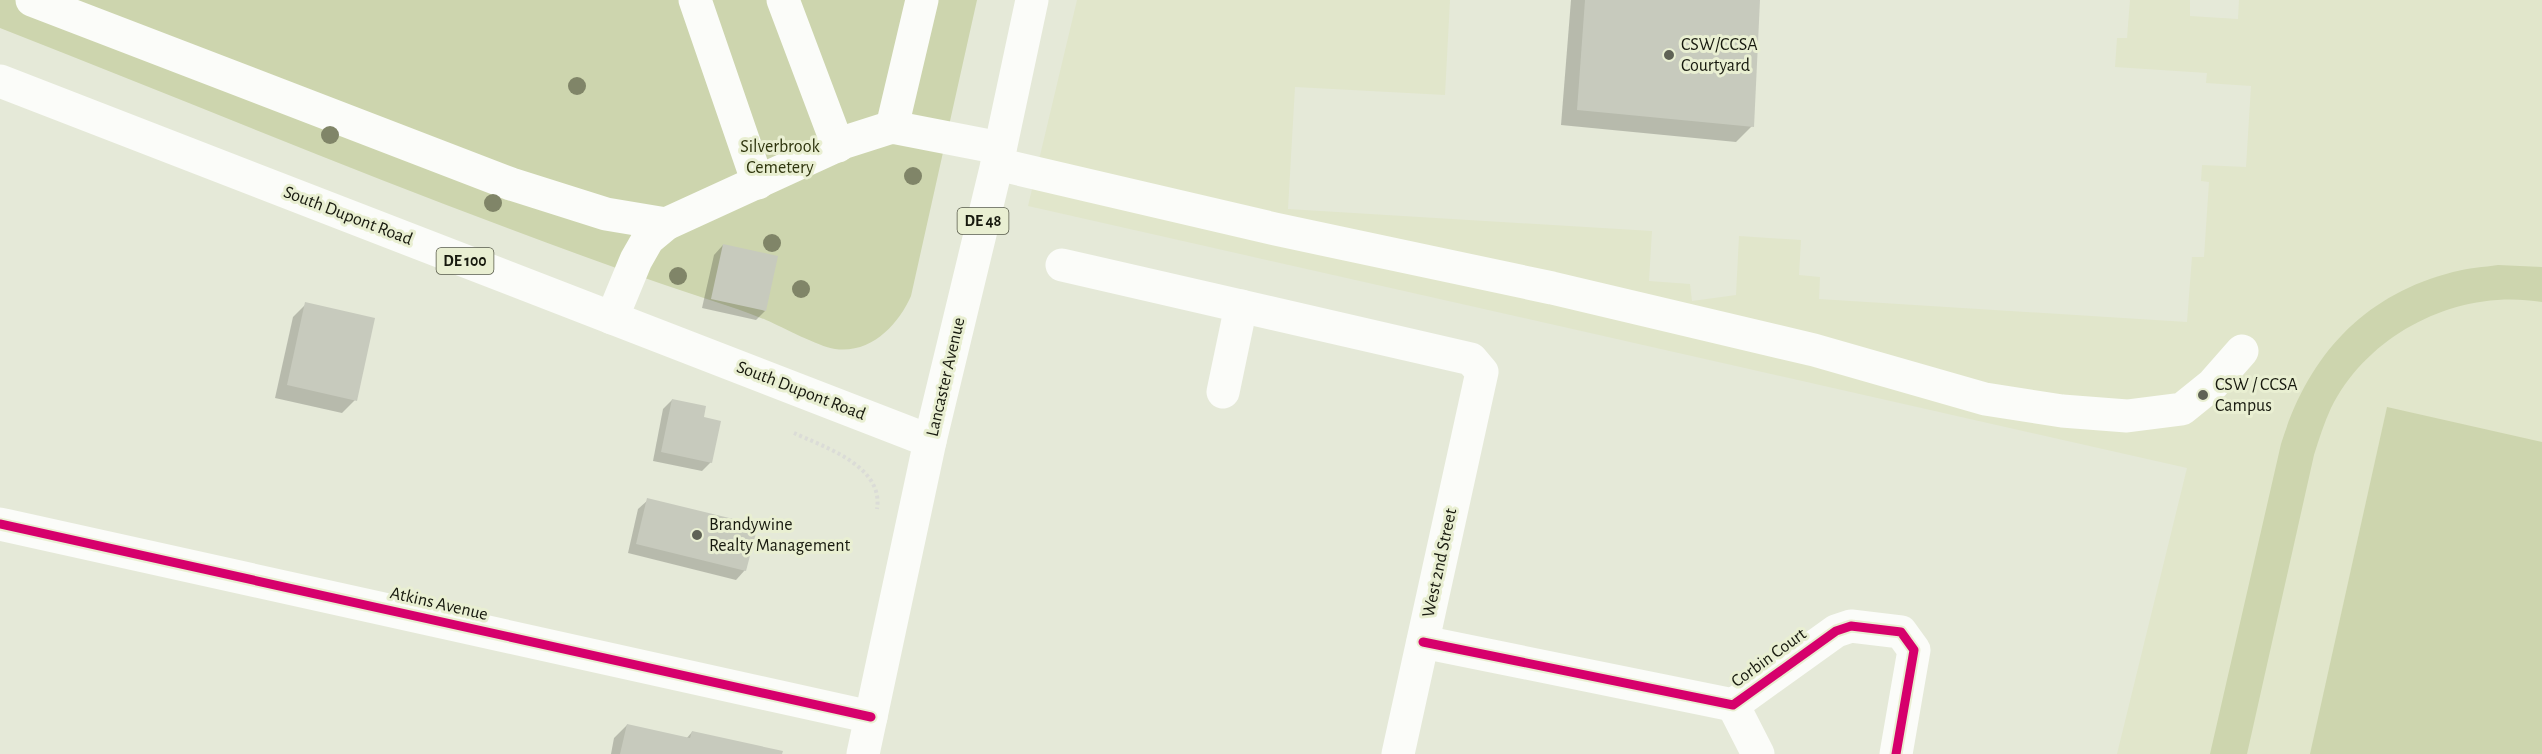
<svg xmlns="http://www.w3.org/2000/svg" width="2542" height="754" font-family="'Alegreya Sans',sans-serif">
<rect width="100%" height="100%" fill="#e5e9d8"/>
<polygon fill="#e1e6cb" points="1077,0 1450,0 1445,95 1295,87 1288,209 1652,231 1649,281 1690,284 1692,301 1736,295 1739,236 1801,240 1799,275 1820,277 1819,299 2187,322 2192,257 2204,257 2209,182 2201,181 2202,165 2246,167 2251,86 2206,83 2207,73 2115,67 2117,38 2127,38 2130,0 2190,0 2190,16 2238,19 2239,0 2542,0 2542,754 2117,754 2187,468 1028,206"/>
<g fill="#cdd5ae">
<path d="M0,0H977L911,296C898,325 871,354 835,349C817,346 785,328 766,320C732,306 696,296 662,284C439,207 220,114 0,28Z"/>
<path d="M2498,265L2542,267V302C2459,288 2369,332 2331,408C2324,423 2319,439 2314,455L2247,754H2210L2281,444C2308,356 2363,295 2453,272C2468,268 2484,267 2498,265Z"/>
<polygon points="2387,407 2542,442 2542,754 2310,754"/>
</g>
<g fill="#0003">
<polygon points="1571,0 1758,0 1752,126 1736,142 1561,125"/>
<polygon points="723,245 765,311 756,320 702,308 714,255"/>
<polygon points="306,304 355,400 342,413 275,398 293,317"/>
<polygon points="672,400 702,419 711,462 702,471 653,461 663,409"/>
<polygon points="648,500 745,570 736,580 628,553 638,509"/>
<polygon points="627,725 686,739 692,732 781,754 611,754 614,738"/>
</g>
<g fill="#c7cabd">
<polygon points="1585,0 1760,0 1754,127 1577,110"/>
<polygon points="723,244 778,256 766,311 711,299"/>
<polygon points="305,302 375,318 357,401 287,385"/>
<polygon points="672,399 706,406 704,417 721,421 712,463 661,452"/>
<polygon points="647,498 758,525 746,571 636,544"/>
<polygon points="627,724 690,738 692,731 783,751 782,754 620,754"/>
</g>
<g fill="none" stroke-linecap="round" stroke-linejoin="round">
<path stroke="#dbdcd7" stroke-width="4" stroke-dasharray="3 3" stroke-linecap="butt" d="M794,433C824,447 884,466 877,509"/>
<g stroke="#fbfcf9" stroke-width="33">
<polyline points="32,0 511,184 606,214 666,224"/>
<polyline points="695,0 758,183"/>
<polyline points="783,0 838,146"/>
<polyline points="892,127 922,0"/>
<polyline points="997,164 1275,229 1552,288 1814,350 1985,399 2062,411 2127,416 2182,409 2213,384 2242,351"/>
<polyline points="1062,265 1471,359 1482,372 1398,754"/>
<polyline points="612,318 636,260 648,239 666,224 845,142 892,127 1000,148"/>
<polyline points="1223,392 1241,306"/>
<polyline points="0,524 871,717"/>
<polyline points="1423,642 1733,705 1836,631 1851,626 1901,632 1914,650 1896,754"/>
<polyline points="1733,705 1758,754"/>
</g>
<g stroke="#fbfcf9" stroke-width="33">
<polyline points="0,81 930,441"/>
<polyline points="863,754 930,441 997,164 1032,0"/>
</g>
<g stroke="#e9efd2" stroke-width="13">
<g id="cycleway">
<polyline points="0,524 871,717"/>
<polyline points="1423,642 1733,705 1836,631 1851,626 1901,632 1914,650 1896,754"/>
</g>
</g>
<use href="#cycleway" stroke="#d6006c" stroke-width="9"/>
</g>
<g fill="#808568">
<circle cx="577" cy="86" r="9"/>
<circle cx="330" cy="135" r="9"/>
<circle cx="913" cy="176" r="9"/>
<circle cx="493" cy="203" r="9"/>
<circle cx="772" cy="243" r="9"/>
<circle cx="678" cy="276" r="9"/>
<circle cx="801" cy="289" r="9"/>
</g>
<g fill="#5f6255" stroke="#e9efd2" stroke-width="2">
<circle cx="1669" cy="55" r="6"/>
<circle cx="2203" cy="395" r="6"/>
<circle cx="697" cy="535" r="6"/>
</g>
<g text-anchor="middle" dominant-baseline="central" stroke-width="6" stroke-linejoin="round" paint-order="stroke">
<g fill="#e9efd2" stroke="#565949" stroke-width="1.5">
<rect x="957.5" y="208" width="51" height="26" rx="4.5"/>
<rect x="436.5" y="248" width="57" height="26" rx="4.5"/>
</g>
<g font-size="16" font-weight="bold" fill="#17190e">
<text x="983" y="221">DE 48</text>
<text x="465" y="261">DE 100</text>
</g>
<g font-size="18" fill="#17190e" stroke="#e9efd2" text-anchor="start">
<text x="1681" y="45">CSW/CCSA<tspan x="1681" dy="21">Courtyard</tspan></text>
<text x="2215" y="385">CSW / CCSA<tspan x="2215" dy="21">Campus</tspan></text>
<text x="709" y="525">Brandywine<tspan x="709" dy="21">Realty Management</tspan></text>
</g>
<g font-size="18" fill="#2e340d" stroke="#e9efd2">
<text x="780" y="147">Silverbrook<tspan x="780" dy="21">Cemetery</tspan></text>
</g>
<g font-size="18" fill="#17190e" stroke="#e9efd2">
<text transform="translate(348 216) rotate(21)">South Dupont Road</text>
<text transform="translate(946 377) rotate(-77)">Lancaster Avenue</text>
<text transform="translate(801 391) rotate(21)">South Dupont Road</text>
<text transform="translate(1440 563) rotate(-78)">West 2nd Street</text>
<text transform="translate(439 604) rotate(13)">Atkins Avenue</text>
<text transform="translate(1769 658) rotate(-36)">Corbin Court</text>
</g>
</g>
</svg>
